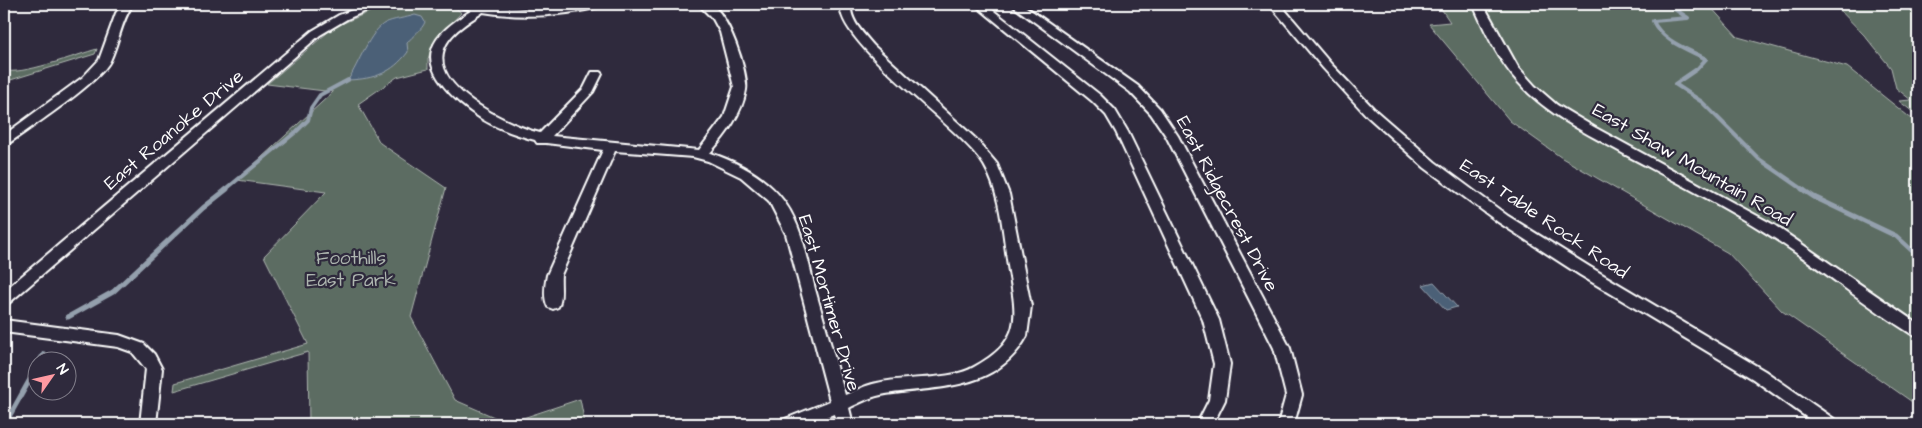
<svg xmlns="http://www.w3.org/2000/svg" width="1922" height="428" font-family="'Architects Daughter',sans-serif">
<rect width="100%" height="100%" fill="#2f2a3d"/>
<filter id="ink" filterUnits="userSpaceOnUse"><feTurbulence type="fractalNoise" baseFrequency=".02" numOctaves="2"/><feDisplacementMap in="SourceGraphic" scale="10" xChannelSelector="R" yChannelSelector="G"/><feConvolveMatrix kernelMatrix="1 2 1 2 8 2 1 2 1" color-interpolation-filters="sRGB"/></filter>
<g filter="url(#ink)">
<g fill="#5c6c62" stroke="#aeb6b0">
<path d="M388,4C403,4 454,0 461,13L433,43L428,59V69L397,77L358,104L380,143L446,188L411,317L455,400L508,423L580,399L585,424H309L308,352L174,391L175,383L308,344L264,256L326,192L237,180L333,92L267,84L334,27Z"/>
<polygon points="1438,4 1708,4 1738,37 1847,67 1918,124 1918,406 1782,311 1728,253 1562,158 1510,121 1429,24 1450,22"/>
<polygon points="1834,4 1918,4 1918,116 1899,101 1911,100 1896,88 1891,68 1864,35"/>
<path d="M97,49L95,54L4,82V70C18,77 79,54 97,49Z"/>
</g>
<g fill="#4c6177" stroke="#94a0ad">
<path d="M415,15L422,17L425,22C422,30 413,35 407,43L408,52C392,73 375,79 348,80C358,65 370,31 385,23C393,19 406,18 415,15Z"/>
<polygon points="1434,282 1457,307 1446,310 1423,285"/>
</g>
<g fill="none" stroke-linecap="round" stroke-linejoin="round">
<g stroke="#94a0ad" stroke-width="4">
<path d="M1667,4L1688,18L1653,21C1662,41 1687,49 1706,59L1697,69L1675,84L1702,102L1759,159L1804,190"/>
<polyline points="225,190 297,131 308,120 311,108 320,95 348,80"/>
</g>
<g stroke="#94a0ad" stroke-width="5">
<polyline points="1802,189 1814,197 1896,236 1918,256"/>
<polyline points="68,317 113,292 203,208 227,189"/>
<polyline points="40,360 44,354"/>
<polyline points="5,424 38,365"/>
</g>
<g stroke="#fff" stroke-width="4">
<g id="minor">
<path d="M123,4H133C121,21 119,42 110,61C99,83 31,127 8,144L4,145V135L83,77L99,60L116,13Z"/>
<polygon points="368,4 382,4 347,19 320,35 9,303 4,304 4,291 312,31 339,15"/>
<path d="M456,4L530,9L584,4H604L603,6C564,16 523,19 483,12C469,22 450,32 444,49C430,89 511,126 540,133L584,88L592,72H600L602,74L593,92L552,136L699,150L724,117L734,87L720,32L713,19L698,4C701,4 706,3 709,4C727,9 749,73 746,90C742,114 726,135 710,153C735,161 761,175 778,194C801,219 807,257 815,289C825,324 835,360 845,395C855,391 866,385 877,383C905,376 950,381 974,367C1021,341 1018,319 1009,272C1003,238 1002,196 984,165C963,128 833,41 841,4H851C849,20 864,34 874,46L976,139L997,164L1009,194L1031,306L1027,336C995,394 935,385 881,395C870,397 859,403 849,408L853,424H837L834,414L808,424H783L785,419L830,401L786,234L769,201L741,177L708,161L693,157L615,151L561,275C560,285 563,299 558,307L553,309L548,307C543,298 545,285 547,275L603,150L546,143H537L535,140C520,136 505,131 491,124C470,113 424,79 432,50C437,32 457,20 472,10L457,6Z"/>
<polygon points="974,4 985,4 1100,95 1115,110 1128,132 1219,320 1230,364 1225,400 1213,424 1197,424 1209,400 1214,364 1203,320 1116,132 1106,115 1092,101"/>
<polygon points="1010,4 1022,4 1138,86 1160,109 1178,136 1290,348 1302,395 1294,424 1278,424 1286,395 1274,348 1166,136 1151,114 1130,92"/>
<polygon points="1269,4 1280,4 1331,64 1375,110 1435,162 1508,216 1590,267 1765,371 1834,419 1836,424 1816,424 1753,379 1580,275 1498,222 1425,168 1367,116 1323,68"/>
<path d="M1473,4H1483L1518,67L1535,86L1557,105L1594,127L1774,225L1918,324V337L1913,335C1861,303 1815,263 1763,231C1718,203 1671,179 1624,154C1587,133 1547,115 1518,82C1498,60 1484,30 1473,4Z"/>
<polygon points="4,320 119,335 144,344 154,354 162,369 156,424 140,424 146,369 132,352 118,347 4,332"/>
</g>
</g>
<use href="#minor" fill="#2f2a3d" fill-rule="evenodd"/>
</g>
</g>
<g text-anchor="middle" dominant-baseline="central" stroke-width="4.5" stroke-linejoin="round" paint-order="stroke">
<g font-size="19" fill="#fff" stroke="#2f2a3d">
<text transform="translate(174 130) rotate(-40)">East Roanoke Drive</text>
<text transform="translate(1692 165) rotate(30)">East Shaw Mountain Road</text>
<text transform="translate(1227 204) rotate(62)">East Ridgecrest Drive</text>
<text transform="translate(1544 219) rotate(34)">East Table Rock Road</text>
<text transform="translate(829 303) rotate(74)">East Mortimer Drive</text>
</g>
<g font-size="19" fill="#aeb6b0" stroke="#2f2a3d">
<text x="351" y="258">Foothills<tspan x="351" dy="22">East Park</tspan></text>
</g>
</g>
<rect width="1922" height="428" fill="none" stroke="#2f2a3d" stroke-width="20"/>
<rect x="10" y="10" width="1902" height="408" fill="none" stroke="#fff" stroke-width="2" filter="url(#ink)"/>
<g transform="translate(52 376) rotate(56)"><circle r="24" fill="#2f2a3d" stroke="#827f8b"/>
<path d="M0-4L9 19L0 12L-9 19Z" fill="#ff9aa2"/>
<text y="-8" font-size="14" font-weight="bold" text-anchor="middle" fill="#ffffff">N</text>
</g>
</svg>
